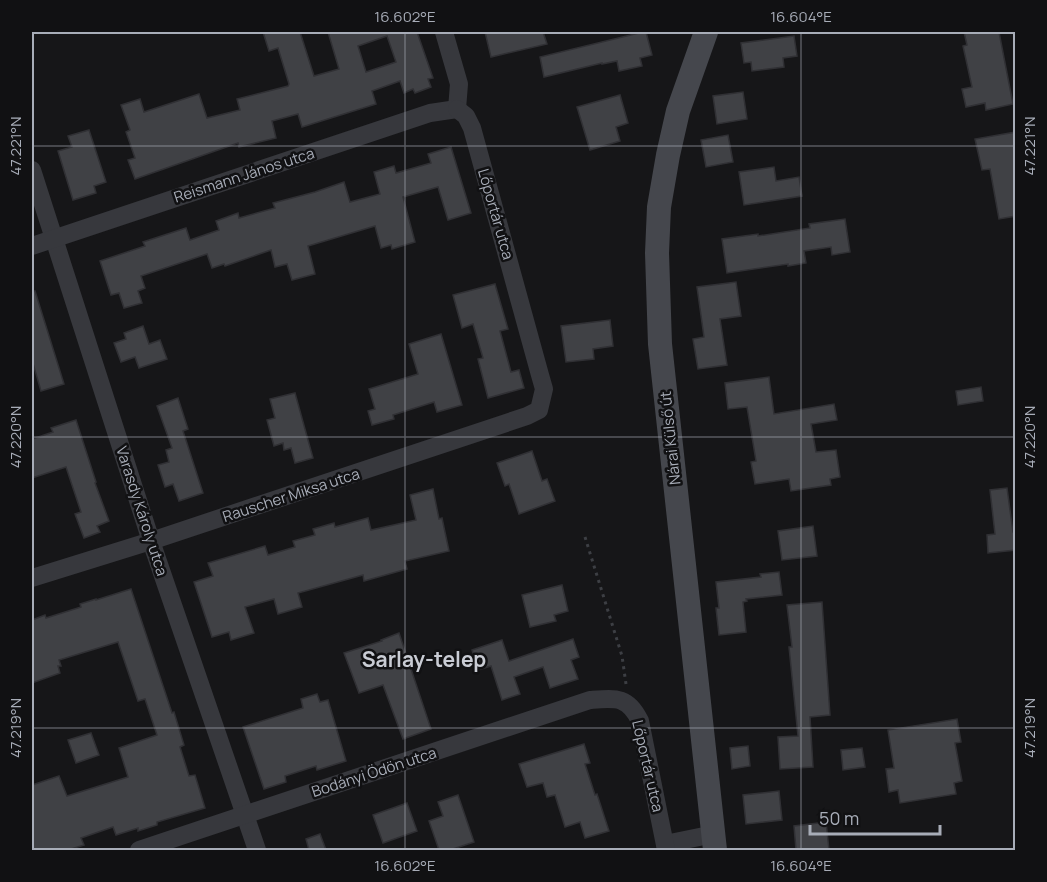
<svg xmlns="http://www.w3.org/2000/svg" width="1047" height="882" font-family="Manrope,sans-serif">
<rect width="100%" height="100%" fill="#161618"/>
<g fill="#404145" stroke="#303034" stroke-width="1.5" fill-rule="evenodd">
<path d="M263,32H300L314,76L339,69L328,32H417L433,78L428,79L431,87L415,93L413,89L404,93L400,81L372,91L376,104L302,127L298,114L272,121L276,138L239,147L238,143L135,179L128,160L135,158L126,132L130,130L121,105L140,99L144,112L199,94L207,118L240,110L237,99L288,86L289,84L278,48L269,51ZM387,36L396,62L366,72L358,46Z"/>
<polygon points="485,32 543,32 547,44 491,57"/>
<polygon points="643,32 646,32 652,55 640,58 642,66 619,71 617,61 602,64 602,63 544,77 540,57"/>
<polygon points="964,32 999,32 1013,104 986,110 985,103 966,107 962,89 972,87 963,46 967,45"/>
<polygon points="794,36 797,56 783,58 784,67 752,71 751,62 744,63 741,43"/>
<polygon points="743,92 747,119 717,124 713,96"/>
<polygon points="620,95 628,123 616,127 620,141 590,150 577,107"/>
<polygon points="89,130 106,182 94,186 96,193 73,200 58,151 72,147 68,136"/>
<polygon points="1016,132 1016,216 999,219 990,169 982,170 975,139"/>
<polygon points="728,135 733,162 706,167 701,140"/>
<polygon points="451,147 471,213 448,220 438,187 403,197 415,242 392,249 391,245 381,248 375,226 308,246 315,274 292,280 287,264 275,267 271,250 225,266 224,264 212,268 207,254 141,276 145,288 138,291 142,303 124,308 119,293 111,295 100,261 145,246 143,242 186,228 190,240 219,230 216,221 238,213 239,218 275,208 273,203 315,192 344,182 350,202 380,194 374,172 394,166 396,173 431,163 428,154"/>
<polygon points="774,167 776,181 799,177 802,196 744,205 739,172"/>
<polygon points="845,219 850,252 832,255 831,247 804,251 806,263 788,266 788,264 727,273 722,239 758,234 758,236 810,228 809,224"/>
<polygon points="736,282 741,316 720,319 727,365 698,369 693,339 704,337 697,287"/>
<polygon points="495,284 508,329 500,331 511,372 519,370 524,388 488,398 478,359 483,358 473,324 462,328 453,295"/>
<polygon points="32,291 35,291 64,384 41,391 32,360"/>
<polygon points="610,320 613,346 593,349 594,359 566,362 561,326"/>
<polygon points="143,326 149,344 160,340 167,359 139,368 135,357 121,362 114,343 126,339 124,333"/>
<polygon points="441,334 462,405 437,412 434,402 393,415 394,419 372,425 368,411 375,409 369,389 418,374 409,344"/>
<polygon points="769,377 774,414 834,404 837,420 811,424 816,452 836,450 840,477 830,479 831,485 791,491 789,479 755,484 751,462 756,461 747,407 728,409 725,383"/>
<polygon points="981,387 983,401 958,405 956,391"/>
<polygon points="295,393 313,458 295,463 291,448 284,450 283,443 274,446 267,420 275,418 270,399"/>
<polygon points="178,398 188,429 183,431 203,493 179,501 173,484 165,487 158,465 169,462 166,450 172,448 157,406"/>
<polygon points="76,420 96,482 95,483 109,521 97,526 100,532 84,538 75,514 81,512 66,467 32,478 32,439 53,432 51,428"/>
<polygon points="532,451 542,481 547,479 555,501 519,514 509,484 505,486 497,463"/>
<polygon points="1007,488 1013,532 1016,532 1016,550 988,553 987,535 995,534 990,490"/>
<polygon points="433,489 439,519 442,518 449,551 405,561 407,569 364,581 363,575 298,593 302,607 278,614 274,599 245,607 254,633 231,640 229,632 212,637 194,582 213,576 208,563 265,546 268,555 295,547 293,541 315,535 313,529 334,523 335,527 368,518 371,530 416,520 410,495"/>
<polygon points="813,526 817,556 782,560 778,531"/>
<polygon points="779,572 782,595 746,599 747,601 743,602 746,632 719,635 716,608 719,608 716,582 761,577 760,574"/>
<polygon points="562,585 568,611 554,615 556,621 530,627 522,595"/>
<polygon points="131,589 172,713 174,712 184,745 180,747 189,776 195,775 205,808 157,822 157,825 138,831 138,828 116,835 113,827 81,838 84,845 68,850 32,850 32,785 59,776 67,796 128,777 119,748 157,735 145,699 138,701 118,642 59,660 61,666 58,666 60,673 32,683 32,620 45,615 46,618 81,607 80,604 96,599 96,600"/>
<polygon points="822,602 830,715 810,717 813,767 780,769 778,737 798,736 789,647 792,647 787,605"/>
<polygon points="399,633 431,729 403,739 383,685 359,693 344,653 382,641 381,640"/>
<polygon points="573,639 579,657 571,660 578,679 550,688 543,667 514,677 520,694 502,700 491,666 478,670 472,650 502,640 509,661"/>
<polygon points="317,694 320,702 328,700 346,761 317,770 316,766 285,776 286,782 264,789 243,727 303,708 301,699"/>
<polygon points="957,719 961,742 955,743 962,781 954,783 956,794 900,803 898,790 889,792 886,769 894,768 888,730"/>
<polygon points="91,733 99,755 76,763 68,740"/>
<polygon points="584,744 590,763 585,764 595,795 597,794 609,831 585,838 580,822 565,827 555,795 547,797 543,783 527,787 519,764"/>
<polygon points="748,746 750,766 732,769 730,748"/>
<polygon points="862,748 865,767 843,770 841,750"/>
<polygon points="779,791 782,820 746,824 743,795"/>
<polygon points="458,795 474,842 450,850 439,850 429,821 443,816 438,802"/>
<polygon points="407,803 417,831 383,843 373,815"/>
<polygon points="826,822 829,850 796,850 794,826"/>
<polygon points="320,834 326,850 309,850 306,839"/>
</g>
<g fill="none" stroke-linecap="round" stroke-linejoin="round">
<polyline stroke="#3d3f44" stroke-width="3" stroke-dasharray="3 4.5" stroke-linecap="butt" points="585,537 622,656 626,684"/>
<g stroke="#37383d" stroke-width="18">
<polyline points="444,32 459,84 457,109"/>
<polyline points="32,170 151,541 257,850"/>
<polyline points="32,246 430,113 457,109"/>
<polyline points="32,578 151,541 527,416 539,410 544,389 540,375 472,128 466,116 457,109"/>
<polyline points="665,844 714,834"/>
<path d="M139,850L590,700C616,698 628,696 640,721L666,850"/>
</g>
<polyline stroke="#45474d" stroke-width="24" points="706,32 678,111 668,155 659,207 657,253 660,344 715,850"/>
</g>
<path fill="none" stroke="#a8adb8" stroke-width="1.5" stroke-opacity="0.45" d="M405,32V850M801,32V850M32,146H1016M32,437H1016M32,728H1016"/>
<g text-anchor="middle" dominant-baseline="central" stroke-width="5" stroke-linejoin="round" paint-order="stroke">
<g font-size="15" fill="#a8adb8" stroke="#111113">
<text transform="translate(244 175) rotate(-18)">Reismann János utca</text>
<text transform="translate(496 214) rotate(74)">Lőportár utca</text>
<text transform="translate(670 438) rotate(-96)">Nárai Külső út</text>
<text transform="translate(291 495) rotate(-18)">Rauscher Miksa utca</text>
<text transform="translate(142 511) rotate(72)">Varasdy Károly utca</text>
<text transform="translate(648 766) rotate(77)">Lőportár utca</text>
<text transform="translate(374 772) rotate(-18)">Bodányi Ödön utca</text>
</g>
<g font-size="21" font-weight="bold" fill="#c9ccd4" stroke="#111113">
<text x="424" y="659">Sarlay-telep</text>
</g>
</g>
<rect width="1047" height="882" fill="none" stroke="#111113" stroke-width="66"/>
<path d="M810 825v9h130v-9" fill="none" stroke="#a8adb8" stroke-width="3"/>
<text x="819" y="825" font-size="18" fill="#a8adb8" stroke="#111113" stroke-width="4.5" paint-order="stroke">50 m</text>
<rect x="33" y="33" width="981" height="816" fill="none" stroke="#a8adb8" stroke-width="2"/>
<g font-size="15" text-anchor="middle" fill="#a8adb8">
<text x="405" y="22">16.602°E</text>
<text x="801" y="22">16.604°E</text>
<text transform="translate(16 146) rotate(-90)" y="5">47.221°N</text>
<text transform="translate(1030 146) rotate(-90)" y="5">47.221°N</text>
<text transform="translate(16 437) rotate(-90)" y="5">47.220°N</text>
<text transform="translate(1030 437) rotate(-90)" y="5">47.220°N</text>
<text transform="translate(16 728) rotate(-90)" y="5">47.219°N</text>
<text transform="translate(1030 728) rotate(-90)" y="5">47.219°N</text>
<text x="405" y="871">16.602°E</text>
<text x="801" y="871">16.604°E</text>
</g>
</svg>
